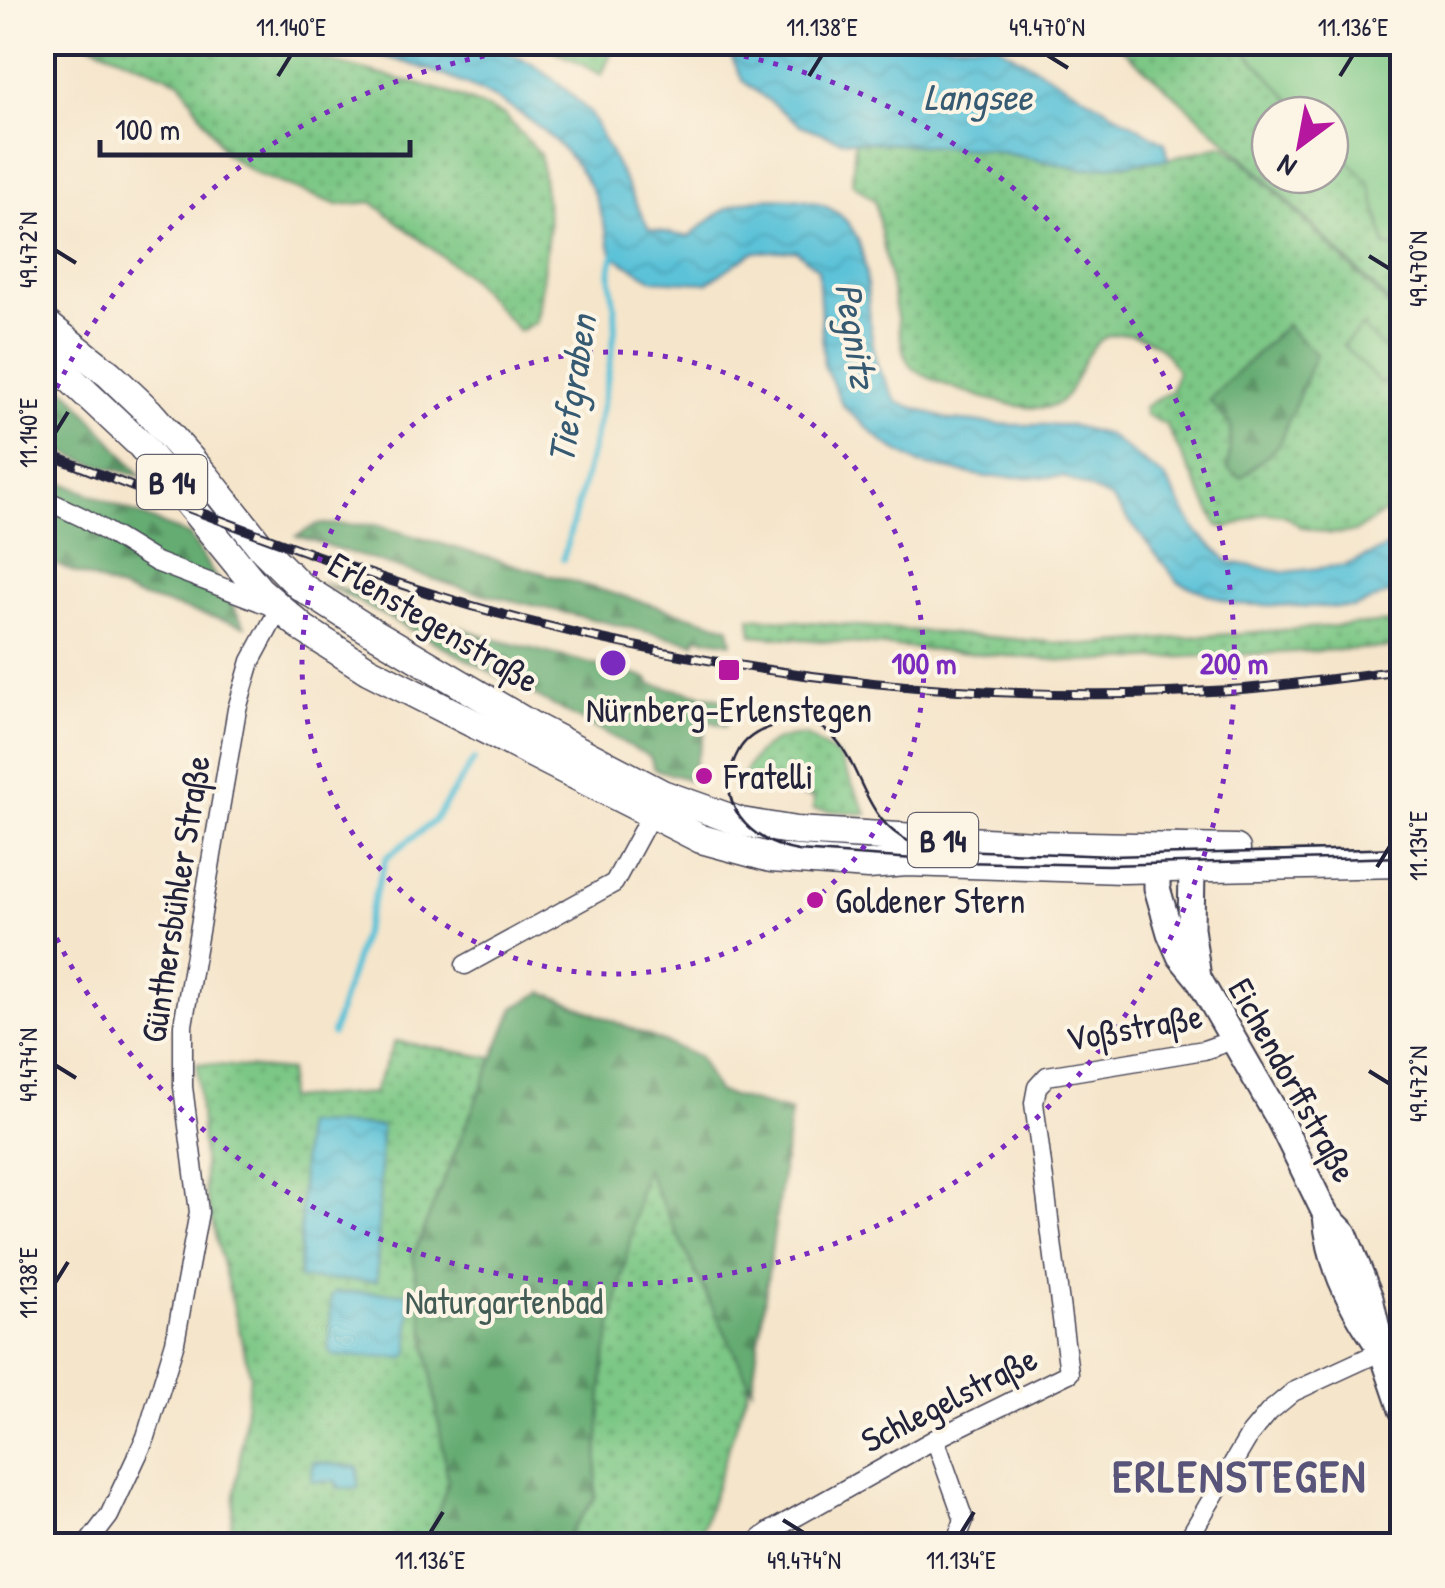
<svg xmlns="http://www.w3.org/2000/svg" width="1445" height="1588" font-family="'Patrick Hand',sans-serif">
<defs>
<pattern id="grass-dots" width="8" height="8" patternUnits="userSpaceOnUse" patternTransform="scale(2.5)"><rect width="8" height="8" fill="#7cc785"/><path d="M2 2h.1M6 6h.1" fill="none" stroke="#65a16e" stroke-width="1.8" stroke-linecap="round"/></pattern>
<pattern id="forest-firs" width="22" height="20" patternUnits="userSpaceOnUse" patternTransform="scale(2.5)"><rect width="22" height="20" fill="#65ac72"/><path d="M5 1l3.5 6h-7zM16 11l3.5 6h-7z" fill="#538c5f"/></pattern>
<pattern id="water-waves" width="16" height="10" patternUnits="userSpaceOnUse" patternTransform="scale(2.5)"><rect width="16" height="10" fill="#5bc2d8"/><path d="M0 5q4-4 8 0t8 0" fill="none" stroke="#4fa6ba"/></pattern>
</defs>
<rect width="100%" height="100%" fill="#fcf5e5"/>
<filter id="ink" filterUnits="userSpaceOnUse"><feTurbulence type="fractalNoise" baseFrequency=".01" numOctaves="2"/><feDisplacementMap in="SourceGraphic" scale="20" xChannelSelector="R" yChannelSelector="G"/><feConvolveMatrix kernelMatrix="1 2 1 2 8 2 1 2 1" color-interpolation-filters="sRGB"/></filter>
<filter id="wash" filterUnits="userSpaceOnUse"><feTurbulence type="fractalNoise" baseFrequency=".0048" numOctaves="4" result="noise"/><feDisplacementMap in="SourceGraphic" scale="40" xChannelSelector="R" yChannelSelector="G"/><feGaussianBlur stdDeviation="2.25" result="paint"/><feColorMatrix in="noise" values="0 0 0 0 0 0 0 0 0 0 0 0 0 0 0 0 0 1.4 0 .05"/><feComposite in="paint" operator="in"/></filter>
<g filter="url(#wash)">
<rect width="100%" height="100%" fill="#f5e5cb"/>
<g fill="url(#grass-dots)" stroke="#4f7460" stroke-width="2.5" fill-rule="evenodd">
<polygon points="88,43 259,43 444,91 504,115 540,154 549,224 537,322 519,331 467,276 372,202 338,205 256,174 225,153 180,81"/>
<polygon points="540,43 615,43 602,75"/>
<path d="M1116,43H1402V315L1247,160ZM1270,115H1330V175H1270Z"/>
<path d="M855,140L991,150L1082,169L1169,159L1224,145L1245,161L1402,318V486L1385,512L1355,532L1331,534L1301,527L1284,515L1265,513L1228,528L1218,526L1166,425L1146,415L1144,407L1172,390L1177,372C1168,354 1160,344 1140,337C1077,317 1084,395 1053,406C1026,415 937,386 914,369C907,363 906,357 903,349L875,201L852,183Z"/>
<polygon points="750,617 1086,645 1402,621 1402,647 1078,662 752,635"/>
<path d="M806,736L838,756L867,814L813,809L814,798L741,781C752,752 773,734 806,736Z"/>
<polygon points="543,992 699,1057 717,1092 755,1110 748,1388 697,1545 229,1545 250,1374 205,1193 197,1063 289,1071 287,1099 373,1093 395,1041 493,1058 514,1008"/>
</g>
<g fill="url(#forest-firs)" stroke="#446756" stroke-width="2.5">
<polygon points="1286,325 1316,354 1278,446 1241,478 1228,469 1231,426 1209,400"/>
<polygon points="42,370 71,394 141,476 91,463 43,444"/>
<polygon points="42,474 190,536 245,626 136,596 43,560"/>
<polygon points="318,524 376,525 729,627 732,643 697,637 695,643 471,591 297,536"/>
<polygon points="321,582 501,641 647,678 651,684 727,700 726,726 708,721 690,780 654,769 650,757"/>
<polygon points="543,992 699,1057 717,1092 791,1112 752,1388 645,1168 604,1365 595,1498 561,1545 426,1545 448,1483 413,1255 514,1008"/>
</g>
<g fill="#7cc785" stroke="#4f7460" stroke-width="2.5">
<polygon points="1238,43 1402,43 1402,248 1386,246 1370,184 1330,141 1330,115 1305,115"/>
<polygon points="1362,327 1400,366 1381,384 1343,345"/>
</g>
<g fill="url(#water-waves)" stroke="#3e728a" stroke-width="2.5">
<path d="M299,43H485L531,63L560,84L590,113L649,229L689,237C725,205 743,195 792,199C892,205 855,304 879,368C884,380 891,391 897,402L950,420L1010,425H1069L1108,435L1165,478L1197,532L1229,562L1286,572L1346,565L1402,541V589L1353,608L1233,604L1178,582L1111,498L1064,477H987L920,464L884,443L843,406L824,365L818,269L796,250L753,252L707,283L654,280L613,256C607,235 602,210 592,190C553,114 461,77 383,56C356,49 327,51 299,43Z"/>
<polygon points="725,43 994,43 1165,143 1169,159 1082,169 990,150 840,140 800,125 743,81"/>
<polygon points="303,1124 381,1126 377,1281 299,1279"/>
<polygon points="335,1292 405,1293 410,1298 409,1352 404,1358 334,1356 329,1351 331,1296"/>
<polygon points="313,1462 358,1467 358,1488 337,1488 336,1482 312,1481"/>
</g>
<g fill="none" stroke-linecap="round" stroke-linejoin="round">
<g stroke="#5bc2d8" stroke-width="6">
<path d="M563,559C583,483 606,407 615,329C619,302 603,279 615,253"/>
<polyline points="332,1034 386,858 434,821 474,760"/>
</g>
</g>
</g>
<g filter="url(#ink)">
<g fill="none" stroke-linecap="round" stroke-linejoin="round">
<g stroke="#423f51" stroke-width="21">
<g id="street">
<polyline points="42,498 84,518 156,562 279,609 251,661 237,709 183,1025 183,1087 199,1212 175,1342 146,1437 109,1516 86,1546"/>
<polyline points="465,965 614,883 654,809"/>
<polyline points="935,1439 964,1520 954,1546"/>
<polyline points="752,1546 769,1532 935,1439 1069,1373 1034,1103 1037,1087 1047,1076 1204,1050 1233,1040"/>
<polyline points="1184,1546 1249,1436 1269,1412 1293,1392 1382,1351 1402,1345"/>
</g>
</g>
<g stroke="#423f51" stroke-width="29">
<g id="secondary">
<polyline points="1198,978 1191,928 1192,868 1175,847 1157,869 1157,888 1170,933 1180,956 1198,978 1279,1119 1326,1215 1344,1233 1370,1298 1382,1351 1402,1410"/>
<path d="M1326,1215C1329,1261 1348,1301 1374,1339"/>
</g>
</g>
<g stroke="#423f51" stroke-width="31">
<g id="primary">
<polyline points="42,321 109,374 149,412 206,477 263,549 300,586 361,625 532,726 662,794 741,822 796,831 1036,845 1236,849"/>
<polyline points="42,352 141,445 259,590 304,629 368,670 701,839 771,858 868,865 907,862 1123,869 1402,863"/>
</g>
</g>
<use href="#street" stroke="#fff" stroke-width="18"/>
<use href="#secondary" stroke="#fff" stroke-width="25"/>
<use href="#primary" stroke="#fff" stroke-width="28"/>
<path stroke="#22223b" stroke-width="2.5" d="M1402,848L1112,856L930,849C910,844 891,833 879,816C849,776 847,705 774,726C760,730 745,738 738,752C711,802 750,843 798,851L958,862L1108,865L1402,857"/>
<g stroke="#22223b" stroke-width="10">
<path id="rail" d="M42,452C202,513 362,578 527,621C755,680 994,705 1230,690C1288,686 1345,677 1402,670"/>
</g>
<use href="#rail" stroke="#fcf5e5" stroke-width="6" stroke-dasharray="19" stroke-linecap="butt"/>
</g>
</g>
<path fill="none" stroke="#22223b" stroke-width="4" d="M1047,55L1068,68M278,76L291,55M809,76L822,55M1340,76L1353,55M55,250L76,263M1369,256L1390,269M55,433L68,412M1377,867L1390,846M55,1065L76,1078M1369,1071L1390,1084M55,1283L68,1262M783,1520L804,1533M430,1533L443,1512M961,1533L974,1512"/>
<g fill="none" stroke="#7b2cbf" stroke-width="5" stroke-dasharray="5 10">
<circle cx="613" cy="663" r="311"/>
<path d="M44 415A621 621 0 0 1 586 43M640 43A621 621 0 1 1 44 911"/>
</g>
<g fill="#b5179e" stroke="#fcf5e5" stroke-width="4">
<rect x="717" y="658" width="24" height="24" rx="5"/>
<circle cx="704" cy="776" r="10"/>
<circle cx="815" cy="900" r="10"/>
</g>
<g text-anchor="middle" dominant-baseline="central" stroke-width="8" stroke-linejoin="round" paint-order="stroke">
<g fill="#fcf5e5" stroke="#63616e" stroke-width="2.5">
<rect x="137" y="455" width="70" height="54" rx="8"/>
<rect x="908" y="813" width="70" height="54" rx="8"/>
</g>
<g font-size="32" font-weight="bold" fill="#22223b">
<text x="172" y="482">B 14</text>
<text x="943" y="840">B 14</text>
</g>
<g font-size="35" fill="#22223b" stroke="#fcf5e5">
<text transform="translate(434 622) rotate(31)">Erlenstegenstraße</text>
<text transform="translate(175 899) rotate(-81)">Günthersbühler Straße</text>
<text transform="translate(1134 1027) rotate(-10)">Voßstraße</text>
<text transform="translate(1293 1080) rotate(61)">Eichendorffstraße</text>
<text transform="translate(949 1399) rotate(-27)">Schlegelstraße</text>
</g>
<g font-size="35" fill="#22223b" stroke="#fcf5e5" text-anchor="start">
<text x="729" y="709" text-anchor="middle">Nürnberg-Erlenstegen</text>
<text x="724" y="776">Fratelli</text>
<text x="835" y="900">Goldener Stern</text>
</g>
<g font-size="35" fill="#425c55" stroke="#fcf5e5">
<text x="504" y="1301">Naturgartenbad</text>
</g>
<g font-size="38" font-style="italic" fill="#365a72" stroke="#fcf5e5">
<text x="978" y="96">Langsee</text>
<text transform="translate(857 335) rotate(81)">Pegnitz</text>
<text transform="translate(571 389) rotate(-81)">Tiefgraben</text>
</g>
<g font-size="45" font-weight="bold" letter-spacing="2.5" fill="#595479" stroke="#fcf5e5">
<text x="1240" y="1475">ERLENSTEGEN</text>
</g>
</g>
<circle cx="613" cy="663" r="15" fill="#7b2cbf" stroke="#fcf5e5" stroke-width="5"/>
<g font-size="30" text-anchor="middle" font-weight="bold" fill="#7b2cbf" stroke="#fcf5e5" stroke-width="8" stroke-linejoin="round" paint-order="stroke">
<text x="924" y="674">100 m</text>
<text x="1234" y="674">200 m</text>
</g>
<rect width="1445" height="1588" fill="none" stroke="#fcf5e5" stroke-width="110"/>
<g transform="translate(1300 145) rotate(212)"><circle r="48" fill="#fcf5e5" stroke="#a5a1a1" stroke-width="2.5"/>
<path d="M0-8L18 38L0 25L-18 38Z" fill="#b5179e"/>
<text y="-15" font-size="28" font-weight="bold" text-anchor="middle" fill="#22223b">N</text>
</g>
<path d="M100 140v15h310v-15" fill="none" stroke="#22223b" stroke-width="5"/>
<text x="115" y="140" font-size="30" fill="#22223b" stroke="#fcf5e5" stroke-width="8" paint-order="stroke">100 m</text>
<rect x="55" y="55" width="1335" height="1478" fill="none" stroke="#22223b" stroke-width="4"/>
<g font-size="25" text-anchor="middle" fill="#22223b">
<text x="291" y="36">11.140°E</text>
<text x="822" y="36">11.138°E</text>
<text x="1047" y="36">49.470°N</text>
<text x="1353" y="36">11.136°E</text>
<text transform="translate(28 250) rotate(-90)" y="9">49.472°N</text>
<text transform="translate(1418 269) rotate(-90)" y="9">49.470°N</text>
<text transform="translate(28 433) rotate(-90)" y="9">11.140°E</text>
<text transform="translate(1418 846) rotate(-90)" y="9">11.134°E</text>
<text transform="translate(28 1065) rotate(-90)" y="9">49.474°N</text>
<text transform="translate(1418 1084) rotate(-90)" y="9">49.472°N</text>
<text transform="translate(28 1283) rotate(-90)" y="9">11.138°E</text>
<text x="430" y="1569">11.136°E</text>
<text x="804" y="1569">49.474°N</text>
<text x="961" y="1569">11.134°E</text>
</g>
</svg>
